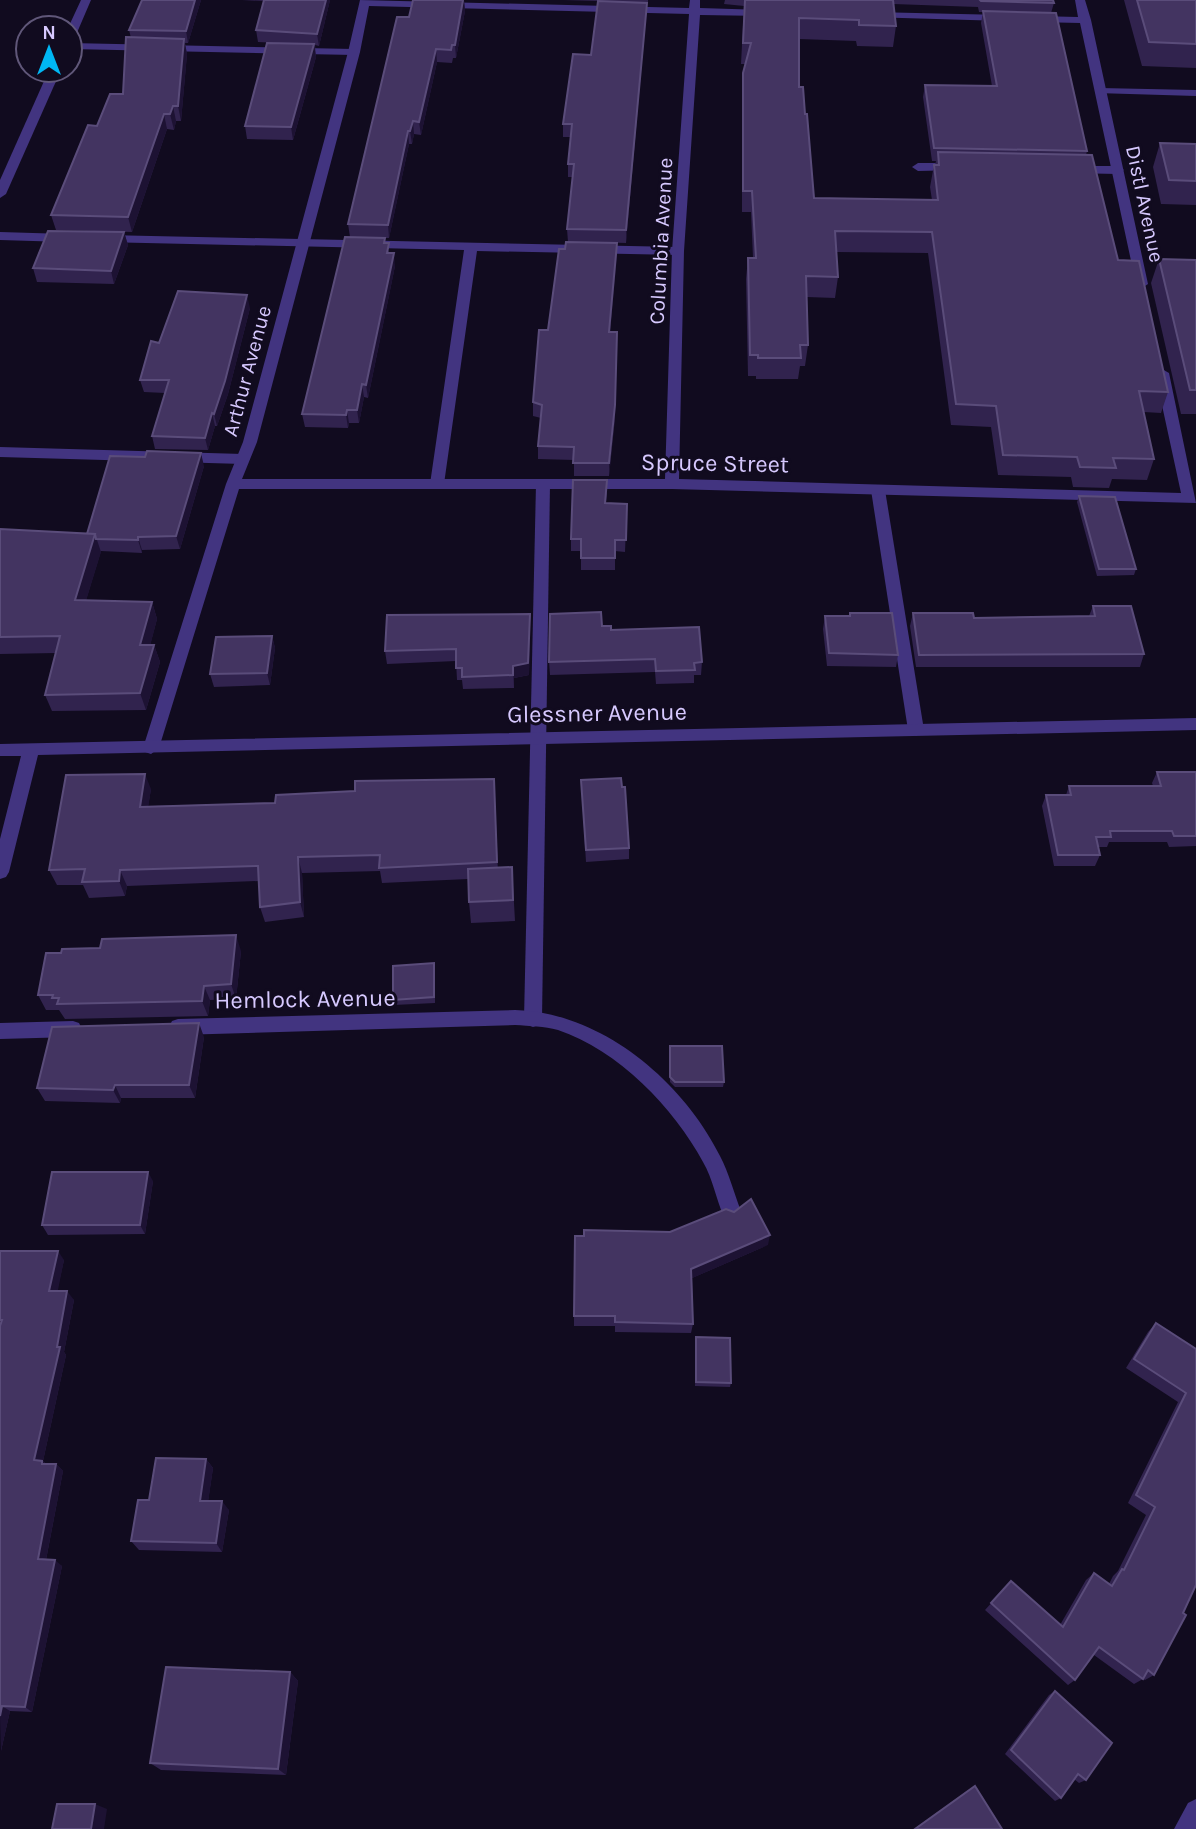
<svg xmlns="http://www.w3.org/2000/svg" width="1196" height="1829" font-family="Karla,sans-serif">
<rect width="100%" height="100%" fill="#110b1f"/>
<g fill="none" stroke-linecap="round" stroke-linejoin="round">
<g fill="#423480" fill-rule="evenodd">
<polygon points="70,43 354,49 360,52 354,55 70,49"/>
<polygon points="1100,88 1196,90 1196,96 1096,93 1096,89"/>
<polygon points="957,163 961,164 961,170 918,171 912,167 918,163"/>
<polygon points="1072,166 1118,166 1124,170 1118,174 1068,173 1068,167"/>
<polygon points="0,232 66,234 72,238 66,242 0,240"/>
<polygon points="105,235 678,247 684,251 678,255 477,251 444,484 437,489 430,484 464,250 101,242 101,236"/>
<polygon points="0,447 243,454 250,459 243,464 0,457"/>
<polygon points="543,479 550,484 542,1019 539,1025 533,1027 527,1025 524,1019 536,484"/>
<polygon points="878,485 885,490 924,730 916,736 908,730 871,490"/>
</g>
<g fill="#423480" fill-rule="evenodd">
<path d="M360,0L689,8L690,0H700V8L767,10L773,13L767,16L700,15L684,251L679,479L1181,493L1155,373L1162,369L1169,373L1196,503L672,489H239L159,748L151,754L145,752L143,748L226,484L243,442L348,52ZM369,6L689,14L672,251L665,479H242L257,442L360,52Z"/>
<polygon points="1075,0 1085,0 1091,20 1148,284 1142,288 1136,284 1080,23 1036,22 1030,19 1036,16 1078,17"/>
<polygon points="872,12 1004,15 1010,18 1004,21 868,17 866,15"/>
<path d="M515,1010C601,1012 683,1081 720,1156C729,1173 734,1193 741,1211L738,1217L731,1220L724,1217C716,1199 713,1179 703,1162C674,1108 618,1050 558,1030C544,1026 530,1026 515,1025L178,1035L172,1033L169,1027L172,1021L178,1019Z"/>
<polygon points="73,1021 79,1023 82,1029 79,1035 73,1037 0,1039 0,1023"/>
<polygon points="1196,1799 1196,1829 1174,1829 1188,1803"/>
</g>
<g fill="#423480" fill-rule="evenodd">
<polygon points="81,0 91,0 76,35 70,38 70,28 68,28"/>
<polygon points="49,70 61,70 6,194 0,198 0,180"/>
<polygon points="1196,718 1196,730 38,755 9,872 6,877 0,879 0,839 21,756 0,756 0,744"/>
</g>
</g>
<g fill="#31234e" fill-rule="evenodd">
<polygon points="142,0 201,0 188,43 185,43 187,54 181,121 176,121 174,130 167,129 132,232 56,230 51,215 97,126 123,94 131,38 129,30"/>
<polygon points="242,0 330,0 319,46 315,45 316,57 293,140 247,139 245,126 279,43 258,42 256,30 264,1"/>
<polygon points="464,0 465,11 456,58 453,58 452,63 437,62 421,135 414,134 412,144 409,144 389,238 385,238 385,243 395,266 368,398 364,397 359,423 349,423 348,428 305,427 302,414 350,237 348,224 409,17"/>
<polygon points="563,0 648,0 648,4 647,3 626,243 593,242 617,243 610,332 615,418 609,476 574,476 574,460 538,459 538,446 541,418 533,416 533,402 568,242 567,229 573,177 568,177 568,164 571,137 563,137 563,124 591,55 598,1"/>
<path d="M725,0H1053L1054,3L1051,13L1087,151L1086,155L1118,260L1168,392L1161,413L1144,412L1154,459L1147,480L1112,479L1109,488L1073,487L1071,477L998,475L991,427L951,425L928,253L836,252L838,277L835,298L807,297L808,345L805,366H800L798,379H756V376H748L746,279L748,258H753L751,212H742V94L743,73L746,64H741L744,6L724,4ZM893,4L978,7L979,12H983L981,23L992,86L925,85L923,97L932,161H936L935,165H934L930,187L932,200L814,198L805,114L799,87V39L856,41L857,46L893,47L896,26Z"/>
<polygon points="1124,0 1196,0 1196,68 1142,66"/>
<polygon points="1160,143 1196,144 1196,205 1161,204 1153,167"/>
<polygon points="124,232 128,245 114,284 37,282 33,268"/>
<polygon points="1159,259 1196,260 1196,414 1181,414 1151,283"/>
<polygon points="250,308 228,394 217,426 215,426 208,450 155,449 152,436 165,393 144,392 140,380 159,343"/>
<polygon points="204,466 180,549 142,550 142,553 101,551 86,600 152,602 157,619 150,645 154,645 160,662 146,710 52,711 45,695 56,653 0,654 0,529 87,534"/>
<polygon points="607,492 606,503 627,504 625,552 615,551 615,570 581,570 581,551 571,551 571,539"/>
<polygon points="1079,496 1136,569 1134,575 1097,576 1077,502"/>
<polygon points="1093,606 1144,654 1140,667 916,667 910,626 913,613 974,618 1089,616"/>
<polygon points="850,613 898,655 896,667 827,666 823,629 825,616 849,616"/>
<polygon points="602,626 702,662 701,675 694,675 694,683 656,684 655,672 550,675 549,662"/>
<polygon points="530,627 529,675 514,678 514,688 463,689 462,680 457,680 456,661 387,664 385,651"/>
<polygon points="272,636 275,648 270,685 214,687 210,674"/>
<polygon points="1157,772 1196,772 1196,846 1169,847 1167,842 1109,842 1107,847 1098,847 1100,855 1095,866 1054,866 1042,806 1046,795 1066,795 1069,786 1153,786 1152,783"/>
<polygon points="494,779 498,868 512,867 515,921 471,923 469,902 468,879 382,883 380,871 302,873 304,917 265,922 260,907 259,881 127,886 125,896 89,898 83,885 57,885 49,870 151,789 148,806 275,803 355,791"/>
<polygon points="581,780 629,848 629,859 586,862"/>
<polygon points="241,951 236,999 210,1000 208,1016 65,1019 59,1010 46,1010 38,995"/>
<polygon points="435,969 435,1003 394,1005 393,1000"/>
<polygon points="204,1037 195,1098 121,1098 120,1103 45,1101 37,1088"/>
<polygon points="669,1051 724,1082 723,1087 675,1087 670,1082"/>
<polygon points="153,1181 145,1234 48,1235 42,1225"/>
<polygon points="768,1245 692,1278 693,1324 691,1333 615,1332 615,1326 574,1326 574,1316"/>
<polygon points="0,1251 64,1260 57,1291 74,1300 64,1352 66,1355 43,1461 46,1464 56,1464 63,1471 46,1560 62,1566 32,1712 10,1711 1,1751"/>
<polygon points="1156,1323 1196,1349 1154,1675 1145,1680 1143,1679 1134,1684 1094,1655 1075,1680 1068,1685 985,1610 1011,1581 1060,1625 1086,1580 1094,1573 1109,1584 1113,1576 1118,1571 1146,1515 1128,1503 1178,1402 1126,1368 1148,1332"/>
<polygon points="696,1337 731,1383 730,1387 695,1386"/>
<polygon points="206,1459 213,1468 208,1501 229,1510 222,1552 139,1550 131,1541 149,1500"/>
<polygon points="290,1672 298,1681 286,1775 161,1770 150,1763"/>
<polygon points="1055,1691 1086,1780 1079,1783 1074,1779 1061,1798 1055,1801 1005,1754 1049,1695"/>
</g>
<g fill="#1d1233">
<polygon points="195,0 201,0 188,43 186,31"/>
<polygon points="326,0 330,0 319,46 317,34"/>
<polygon points="464,0 465,11 456,58 455,45"/>
<polygon points="647,3 646,16 626,243 626,230"/>
<polygon points="184,39 187,54 181,121 178,106"/>
<polygon points="314,44 316,57 293,140 291,127"/>
<polygon points="436,49 437,62 421,135 419,122"/>
<polygon points="173,106 176,121 174,130 170,114"/>
<polygon points="164,114 167,129 132,232 128,217"/>
<polygon points="413,121 414,134 412,144 410,131"/>
<polygon points="408,131 409,144 389,238 388,225"/>
<polygon points="124,232 128,245 114,284 111,271"/>
<polygon points="617,243 617,256 609,345 609,332"/>
<polygon points="394,253 395,266 368,398 366,385"/>
<polygon points="247,295 250,308 228,394 217,426 214,414"/>
<polygon points="617,345 615,418 609,476 609,463"/>
<polygon points="362,384 364,397 359,423 357,410"/>
<polygon points="347,410 349,423 348,428 346,415"/>
<polygon points="212,413 215,426 208,450 205,438"/>
<polygon points="201,453 204,466 180,549 176,536"/>
<polygon points="95,534 101,552 81,617 75,600"/>
<polygon points="138,537 142,550 142,553 138,540"/>
<polygon points="152,602 157,619 146,662 140,645"/>
<polygon points="530,614 529,675 514,678 514,688 513,666"/>
<polygon points="272,636 275,648 270,685 267,673"/>
<polygon points="154,645 160,662 146,710 140,693"/>
<polygon points="145,774 151,789 146,822 140,807"/>
<polygon points="494,779 495,794 498,877 497,862"/>
<polygon points="298,857 302,873 304,917 300,902"/>
<polygon points="120,870 127,886 125,896 119,881"/>
<polygon points="236,935 241,951 236,999 231,984"/>
<polygon points="204,986 210,1000 208,1016 202,1001"/>
<polygon points="199,1023 204,1037 195,1098 189,1085"/>
<polygon points="115,1085 121,1098 120,1103 113,1090"/>
<polygon points="148,1172 153,1181 145,1234 140,1225"/>
<polygon points="770,1235 768,1245 690,1279 691,1269"/>
<polygon points="58,1251 64,1260 56,1300 49,1291"/>
<polygon points="67,1291 74,1300 64,1352 66,1355 43,1461 49,1468 34,1460"/>
<polygon points="206,1459 213,1468 207,1510 200,1501"/>
<polygon points="56,1464 63,1471 45,1565 38,1559"/>
<polygon points="222,1501 229,1510 222,1552 216,1543"/>
<polygon points="55,1560 62,1566 32,1712 25,1707"/>
<polygon points="290,1672 298,1681 286,1775 278,1769"/>
<polygon points="2,1706 10,1711 1,1751 0,1716"/>
<polygon points="95,1804 107,1809 104,1829 91,1829"/>
</g>
<g fill="#433461" stroke="#5a4c7a" stroke-width="2">
<polygon points="142,0 195,0 186,31 129,30"/>
<polygon points="264,0 326,0 317,34 256,30"/>
<polygon points="413,0 463,0 455,45 452,45 451,50 436,49 419,122 413,121 410,131 408,131 388,225 348,224 397,17 409,17"/>
<polygon points="745,0 893,0 896,26 859,25 859,20 799,18 799,87 803,87 805,114 807,114 814,198 938,200 934,165 939,165 938,152 1092,155 1118,260 1139,261 1168,392 1139,391 1154,459 1113,458 1116,468 1080,467 1077,457 1003,455 996,406 956,404 932,232 835,231 838,277 806,276 808,345 800,345 801,358 758,358 758,355 750,355 748,258 756,258 752,191 743,191 743,73 751,43 743,43"/>
<polygon points="980,0 1053,0 1054,3 981,1"/>
<polygon points="1137,0 1196,0 1196,44 1149,42"/>
<polygon points="598,1 647,3 626,230 567,229 574,164 568,164 572,124 563,124 573,54 591,55"/>
<polygon points="983,11 1056,13 1087,151 934,148 925,85 997,86"/>
<polygon points="126,37 184,39 178,106 173,106 170,114 164,114 128,217 51,215 88,125 97,126 110,94 123,94"/>
<polygon points="267,43 314,44 291,127 245,126"/>
<polygon points="1160,143 1196,144 1196,181 1169,180"/>
<polygon points="48,231 124,232 111,271 33,268"/>
<polygon points="345,237 385,238 384,243 389,243 387,253 394,253 366,385 362,384 357,410 347,410 346,415 302,414"/>
<polygon points="566,242 617,243 609,332 617,332 615,405 609,463 573,463 574,447 538,446 542,405 533,402 539,330 548,330 559,249 565,249"/>
<polygon points="1159,259 1196,260 1196,390 1190,390"/>
<polygon points="178,291 247,295 225,381 214,414 212,413 205,438 152,436 169,380 140,380 151,341 159,343"/>
<polygon points="147,451 201,453 176,536 138,537 138,540 96,539 95,534 87,534 110,456 145,457"/>
<polygon points="573,480 607,480 605,503 627,504 626,540 615,540 615,558 581,558 581,539 571,539"/>
<polygon points="1079,496 1115,497 1136,569 1099,569"/>
<polygon points="0,529 95,534 75,600 152,602 140,645 154,645 140,693 45,695 60,636 0,637"/>
<polygon points="1093,606 1131,606 1144,654 919,655 913,613 973,613 974,618 1095,616"/>
<polygon points="601,612 602,626 611,626 611,630 699,627 702,662 694,663 695,670 656,671 655,659 549,662 550,614"/>
<polygon points="850,613 892,613 898,655 829,653 825,616 850,616"/>
<polygon points="530,614 528,663 513,666 513,675 462,677 462,668 456,668 456,649 385,651 387,615"/>
<polygon points="272,636 267,673 210,674 216,637"/>
<polygon points="1157,772 1196,772 1196,836 1174,836 1172,831 1110,831 1111,837 1096,837 1100,855 1058,855 1046,795 1071,795 1069,786 1161,786"/>
<polygon points="145,774 140,807 275,803 276,795 355,791 355,781 494,779 497,862 379,868 380,855 298,857 300,902 260,907 258,866 120,870 119,881 82,882 85,869 49,870 66,775"/>
<polygon points="621,778 622,787 625,787 629,848 586,850 581,780"/>
<polygon points="512,867 513,900 469,902 468,869"/>
<polygon points="236,935 231,984 204,986 202,1001 57,1004 59,998 52,998 53,995 38,995 46,953 61,953 62,949 100,948 102,939"/>
<polygon points="434,963 434,997 393,1000 393,966"/>
<polygon points="199,1023 189,1085 115,1085 113,1090 37,1088 52,1027"/>
<polygon points="670,1046 722,1046 724,1082 675,1082 670,1077"/>
<polygon points="52,1172 148,1172 140,1225 42,1225"/>
<polygon points="751,1199 770,1235 691,1269 693,1324 615,1322 615,1316 574,1316 575,1236 584,1236 584,1230 670,1232 726,1209 734,1212"/>
<polygon points="0,1251 58,1251 49,1291 67,1291 57,1347 60,1347 34,1460 42,1461 42,1464 56,1464 38,1559 55,1560 25,1707 2,1706 0,1716 0,1326 2,1320 0,1320"/>
<polygon points="1156,1323 1196,1349 1196,1585 1183,1613 1186,1615 1154,1675 1148,1670 1143,1679 1099,1647 1075,1680 991,1603 1011,1581 1063,1627 1094,1573 1112,1586 1122,1569 1124,1570 1155,1507 1136,1495 1186,1393 1134,1359"/>
<polygon points="696,1337 730,1338 731,1383 696,1382"/>
<polygon points="156,1458 206,1459 200,1501 222,1501 216,1543 131,1541 138,1500 149,1500"/>
<polygon points="166,1667 290,1672 278,1769 150,1763"/>
<polygon points="1055,1691 1112,1743 1086,1780 1078,1774 1061,1798 1011,1750"/>
<polygon points="975,1786 1002,1829 915,1829"/>
<polygon points="57,1804 95,1804 91,1829 52,1829"/>
</g>
<g text-anchor="middle" dominant-baseline="central" stroke-width="6" stroke-linejoin="round" paint-order="stroke">
<g font-size="21" fill="#d7c9ff" stroke="#110b1f">
<text transform="translate(1145 204) rotate(78)">Distl Avenue</text>
<text transform="translate(661 241) rotate(-87)">Columbia Avenue</text>
<text transform="translate(247 371) rotate(-75)">Arthur Avenue</text>
</g>
<g font-size="24" fill="#d7c9ff" stroke="#110b1f">
<text transform="translate(715 463) rotate(1)">Spruce Street</text>
<text transform="translate(597 713) rotate(-1)">Glessner Avenue</text>
<text transform="translate(305 999) rotate(-1)">Hemlock Avenue</text>
</g>
</g>
<g transform="translate(49 49)"><circle r="33" fill="#110b1f" stroke="#605779" stroke-width="2"/>
<path d="M0-5L12 26L0 18L-12 26Z" fill="#00b7f4"/>
<text y="-10" font-size="19" font-weight="bold" text-anchor="middle" fill="#d7c9ff">N</text>
</g>
</svg>
